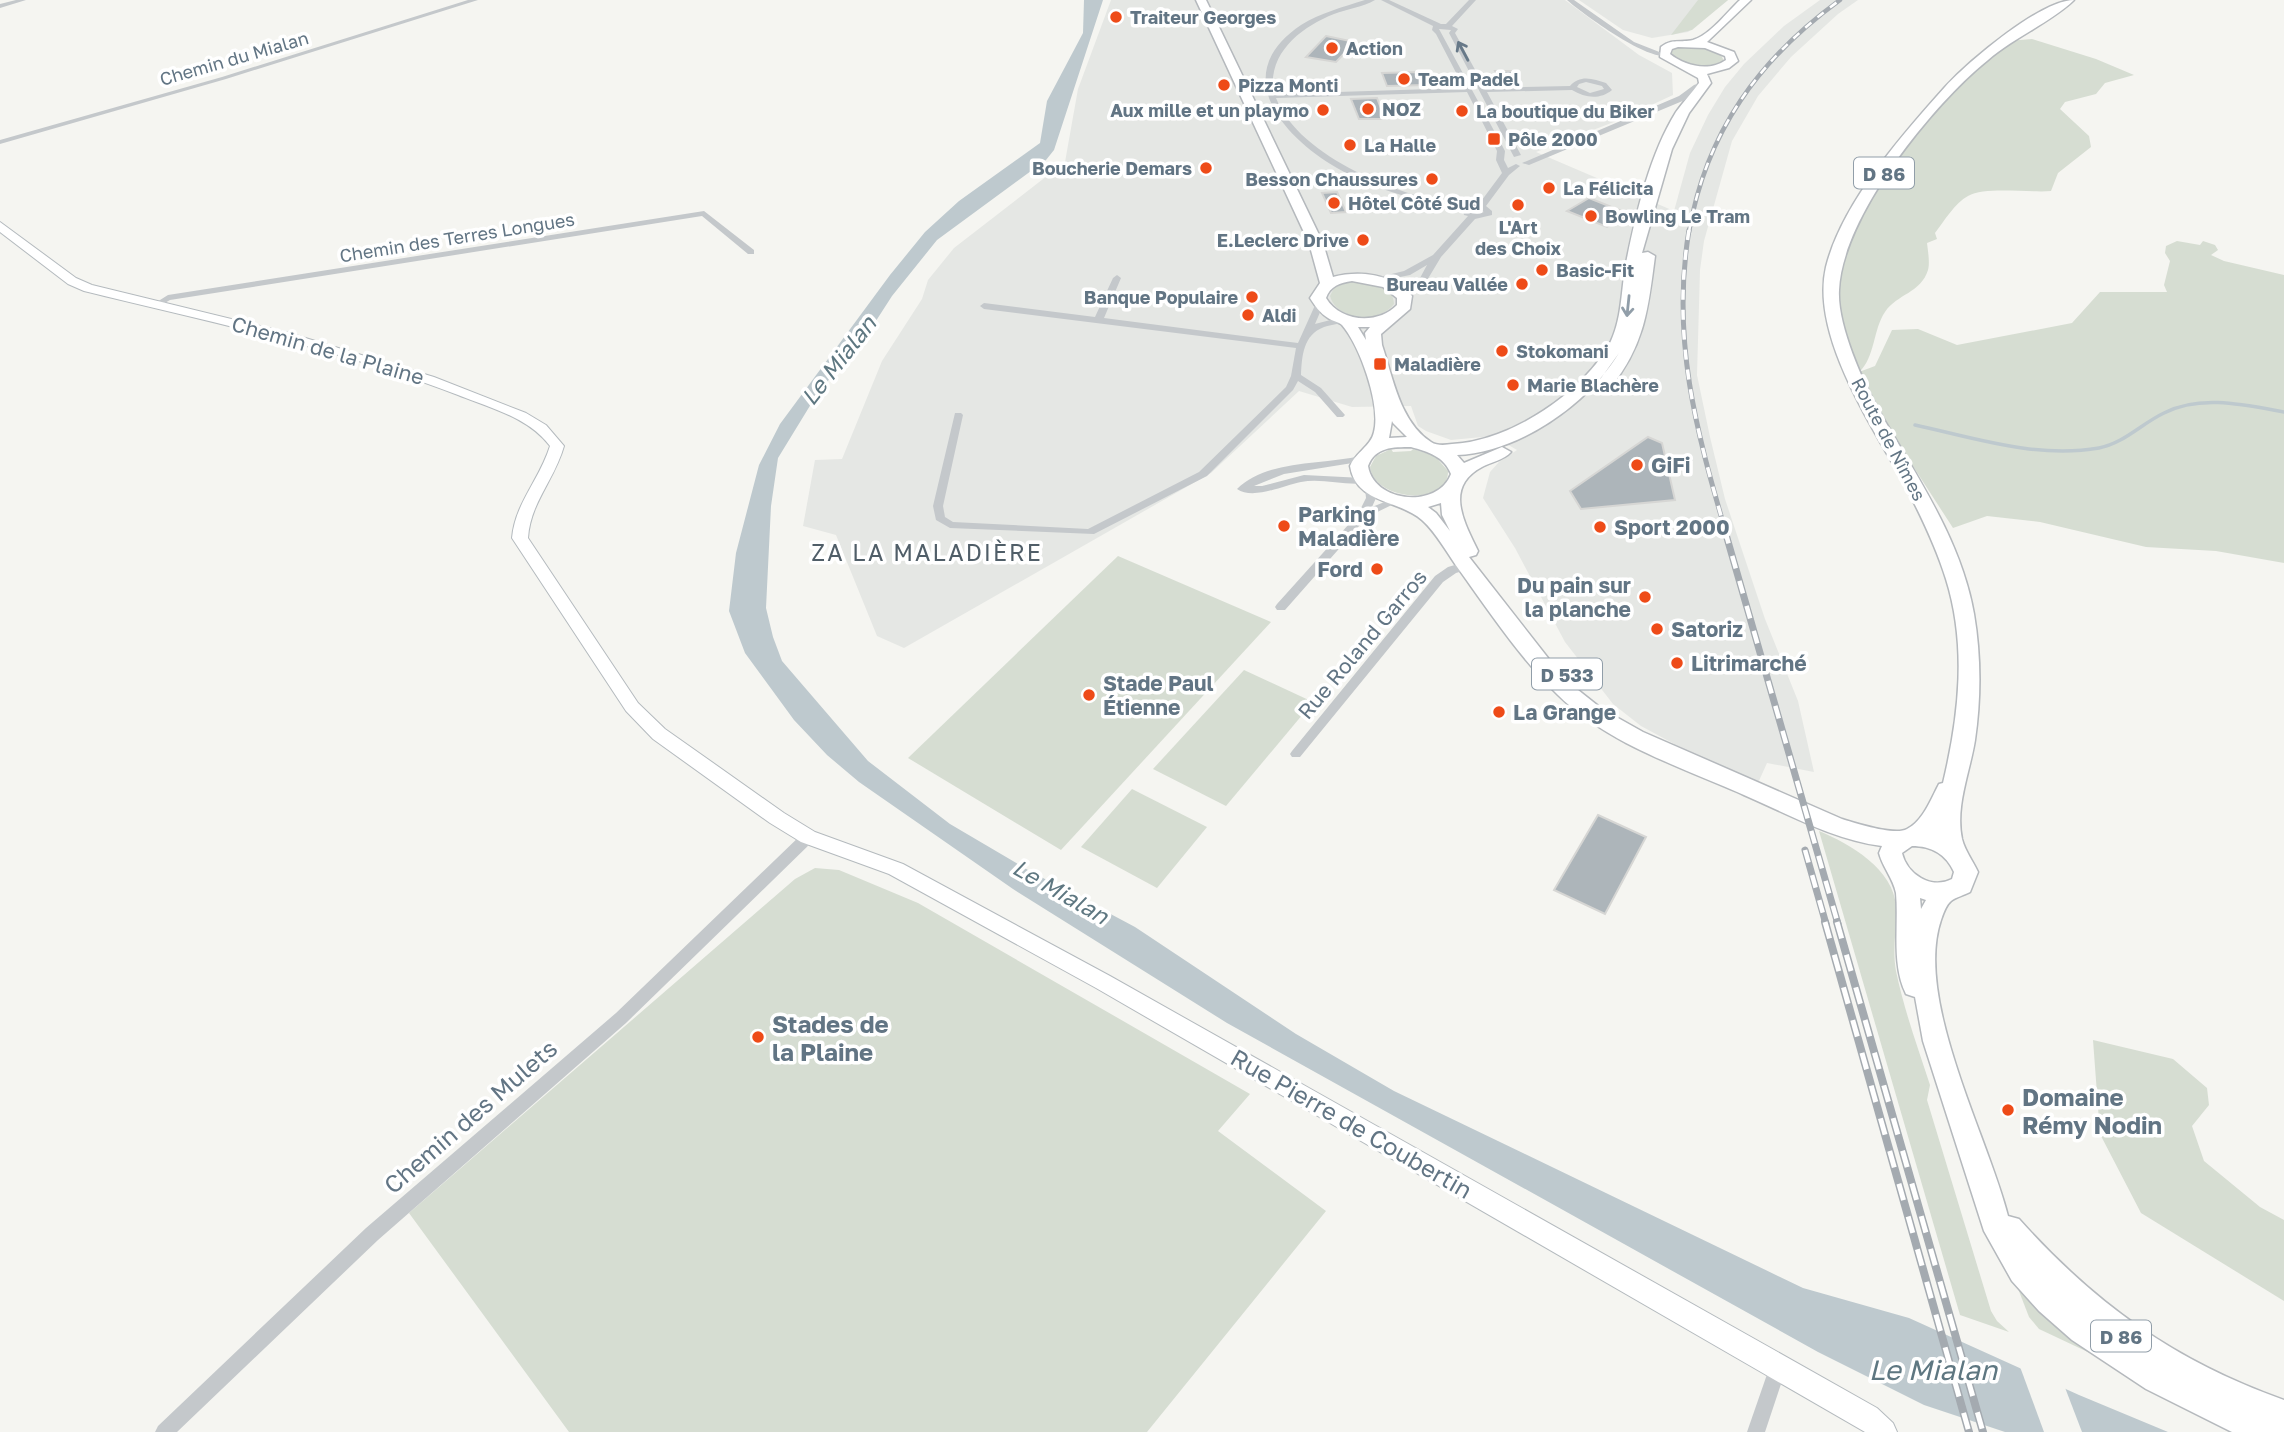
<svg xmlns="http://www.w3.org/2000/svg" width="2284" height="1432" font-family="'Golos Text',sans-serif">
<rect width="100%" height="100%" fill="#f5f5f1"/>
<g fill="#e5e7e4">
<polygon points="1111,0 1565,0 1639,55 1672,73 1673,95 1619,120 1536,152 1674,211 1690,153 1708,115 1725,87 1744,64 1784,26 1820,0 1858,0 1838,14 1791,57 1758,96 1732,141 1704,241 1700,270 1697,375 1710,437 1725,499 1765,619 1798,701 1814,772 1767,763 1758,783 1691,753 1641,726 1613,704 1565,642 1515,548 1483,498 1490,472 1499,462 1517,450 1493,436 1451,440 1426,431 1418,426 1411,406 1352,407 1299,391 1211,473 904,648 877,636 836,535 803,526 815,460 842,459 882,361 922,299 928,280 954,248 1065,162 1078,89"/>
<polygon points="1579,0 1728,0 1688,32 1652,38 1623,30"/>
</g>
<g fill="#d6ddd2">
<polygon points="1698,0 1728,0 1692,30 1671,35"/>
<path d="M2032,39L2096,59L2134,75L2105,83L2096,94L2065,102L2060,109L2089,136L2091,147L2058,173L2051,191C2030,193 1985,186 1968,196C1955,203 1944,221 1935,233L1937,239L1927,243C1928,251 1930,263 1928,270C1921,293 1897,294 1885,312C1873,329 1875,358 1859,372L1875,366L1892,330L1918,329L1957,345L2072,323L2100,292H2167L2164,285L2170,261L2165,253L2166,246L2177,241L2200,245L2203,241L2215,245L2218,250L2211,255L2224,261L2284,275V563L2216,551L2146,547L2040,522L1987,516L1953,528L1854,375L1843,340L1835,256L1848,228L1932,107L2008,41Z"/>
<path d="M1682,46L1703,47L1720,53L1724,61C1706,71 1686,66 1671,55L1673,50Z"/>
<path d="M1350,281C1366,281 1393,283 1394,304C1379,324 1337,321 1330,296L1334,288Z"/>
<path d="M1391,449L1393,452L1411,451L1413,449L1435,456L1448,471C1449,507 1374,501 1370,467L1376,456Z"/>
<polygon points="1118,556 1271,622 1061,850 908,758"/>
<polygon points="1244,670 1313,702 1226,806 1153,769"/>
<polygon points="1132,789 1207,827 1157,888 1081,847"/>
<path d="M1819,831C1850,844 1894,869 1896,907C1897,929 1892,949 1896,971C1904,1010 1918,1048 1930,1085L1927,1100L1991,1311L1997,1321L2009,1332L1960,1315Z"/>
<polygon points="815,868 839,870 918,903 1250,1094 1218,1131 1326,1211 1147,1432 569,1432 409,1213 795,879"/>
<polygon points="2093,1040 2173,1059 2207,1088 2209,1105 2192,1126 2204,1161 2260,1207 2284,1220 2284,1301 2141,1213 2100,1134"/>
<polygon points="2017,1286 2109,1362 2039,1329 2029,1317"/>
</g>
<polygon fill="#bec9ce" points="1084,0 1103,0 1054,150 1046,160 937,240 892,296 863,341 819,391 778,458 771,506 766,608 773,637 782,661 868,761 950,824 1028,870 1135,927 1296,1034 1394,1091 1803,1288 1909,1318 2079,1395 2168,1432 2005,1432 1924,1405 1818,1352 1227,1023 1013,889 859,782 827,755 794,720 745,653 729,611 736,553 759,465 780,424 890,275 925,232 959,201 1040,143 1047,101 1083,33"/>
<polygon fill="#f5f5f1" points="2019,1364 2064,1385 2082,1432 2044,1432"/>
<g fill="none" stroke-linecap="round" stroke-linejoin="round">
<path stroke="#bec9ce" stroke-width="3.5" d="M1915,425C1975,438 2037,459 2099,448C2124,443 2141,424 2164,413C2200,394 2246,405 2284,412"/>
</g>
<g fill="#adb5ba" stroke="#d6d6d4" stroke-width="2">
<polygon points="1326,36 1355,42 1336,62 1306,57"/>
<polygon points="1495,71 1512,71 1518,83 1502,85"/>
<polygon points="1420,72 1426,85 1387,86 1382,73"/>
<polygon points="1377,98 1385,119 1359,119 1351,99"/>
<polygon points="1337,192 1346,212 1331,213 1322,193"/>
<polygon points="1589,198 1629,214 1607,227 1567,211"/>
<polygon points="1648,437 1662,443 1675,500 1581,509 1570,491"/>
<polygon points="1598,815 1646,837 1605,914 1554,890"/>
</g>
<g fill="none" stroke-linecap="round" stroke-linejoin="round">
<g stroke="#b4babe" stroke-width="2">
<path id="secondary" d="M0,222L76,278L92,285L289,333L434,377L526,413L546,425L564,446C555,479 530,503 528,538L638,703L665,729L784,813L815,832L903,864L1110,976L1877,1408L1893,1423L1897,1432H1865L1096,988L889,874L801,842L770,823L653,739L626,711L512,538C515,503 540,479 550,446C528,417 490,408 458,395C337,348 210,322 84,291L68,284L0,232Z"/>
</g>
<g stroke="#b5b9bd" stroke-width="3">
<path id="primary" d="M1196,0H1206L1323,243L1333,277C1360,270 1393,274 1412,296L1410,309L1381,334L1382,345C1393,378 1400,422 1431,442C1437,446 1446,445 1452,444C1509,442 1585,392 1611,341C1623,315 1621,285 1627,258C1637,210 1650,154 1676,112C1683,102 1692,93 1699,83L1698,78L1660,57L1661,47C1672,38 1681,43 1693,40C1710,35 1727,12 1740,0H1751L1707,42L1734,52L1738,61L1729,68L1707,74L1711,83L1689,113L1672,149L1642,253L1648,252L1655,256C1648,309 1645,345 1610,388H1598L1596,385L1619,353C1587,405 1519,452 1457,455L1464,463L1502,447L1511,452C1504,460 1491,462 1482,467C1444,487 1464,522 1478,551L1476,555L1469,557L1548,658L1573,686L1602,709L1643,732L1842,819C1855,823 1895,836 1907,829C1923,821 1931,799 1939,784L1943,783C1959,716 1967,646 1946,579C1936,547 1921,516 1906,487C1874,429 1810,336 1826,267C1842,203 1902,135 1945,87C1969,61 2041,0 2074,0C2053,21 2013,38 1988,60C1932,105 1842,217 1839,290C1837,324 1862,380 1878,409C1915,474 1961,539 1974,614C1981,655 1981,699 1975,740C1970,772 1955,806 1962,839C1965,851 1973,861 1978,872L1970,892C1965,895 1956,897 1951,901C1946,905 1943,914 1941,920C1914,999 1988,1137 2008,1216L2019,1219C2096,1305 2175,1361 2284,1400V1432H2232L2146,1389L2072,1340L2039,1311L2012,1281L1984,1231L1923,1041L1915,997L1906,994C1891,964 1899,926 1896,893C1893,878 1883,868 1879,853L1882,846C1834,840 1788,814 1744,795C1681,767 1608,744 1558,695C1521,659 1490,613 1460,571C1448,555 1437,533 1422,520C1398,499 1356,504 1350,466C1356,452 1371,446 1374,432C1381,405 1360,346 1342,325C1339,322 1332,321 1328,318C1320,313 1315,306 1310,298L1320,283L1309,243ZM1678,47L1705,48L1725,56L1726,60C1709,72 1685,66 1670,54L1672,49ZM1352,281L1383,287L1397,298V305C1378,325 1340,322 1326,298C1330,286 1340,283 1352,281ZM1358,327H1370L1365,333L1366,340ZM1392,421L1393,423L1407,437L1389,438ZM1411,447C1428,452 1444,456 1451,474C1438,509 1374,503 1368,466C1375,447 1393,447 1411,447ZM1441,503L1442,515L1450,531L1436,513L1428,507ZM1912,846C1931,846 1946,854 1954,872L1952,879C1931,890 1907,874 1902,853ZM1920,898L1926,900L1921,909Z"/>
</g>
<g fill="#c4c8cb" fill-rule="evenodd">
<polygon points="16,0 26,0 0,8 0,4"/>
<polygon points="468,0 478,0 226,79 0,144 0,140 222,77"/>
<path d="M1365,0H1375C1363,7 1347,9 1334,14C1301,27 1266,54 1274,94L1464,88L1436,34L1432,30L1433,26L1381,0H1389L1441,24H1446L1469,0H1476L1452,26L1458,29L1455,33L1485,88L1570,86C1580,74 1594,79 1606,83L1612,90C1600,100 1585,98 1572,90L1487,92L1521,155L1514,157L1449,33L1451,30L1439,29L1505,151L1504,160L1508,168L1516,164L1520,166L1509,175L1486,206L1492,211V215L1475,219L1441,257L1426,282L1404,299L1400,296L1401,294L1420,278L1427,265L1410,275L1375,282L1371,279L1404,271L1433,255L1468,216L1464,215L1463,211C1420,201 1375,190 1337,168C1282,136 1228,74 1301,25C1320,13 1343,7 1365,0ZM1586,82L1602,86L1604,89L1590,93L1577,87L1579,84ZM1467,92L1497,151L1496,160L1502,173L1479,204C1474,204 1469,206 1463,206C1404,198 1299,158 1276,98ZM1477,209L1484,212L1477,214L1471,212Z"/>
<path d="M1567,0H1574L1634,42L1667,55C1649,62 1583,14 1567,0Z"/>
<path d="M1705,81L1709,83C1701,88 1692,93 1685,100L1529,165L1522,163L1679,96L1694,85Z"/>
<polygon points="704,211 754,250 754,254 748,254 702,216 170,300 156,308 152,305 168,295"/>
<path d="M1117,275L1121,278L1104,318L1298,343L1316,303L1323,301L1324,303L1315,324L1346,316L1350,319C1343,324 1333,324 1324,327C1303,335 1302,356 1301,375L1321,388L1345,415L1343,417H1337L1315,392L1298,381L1293,390L1207,476L1094,534L950,528L936,520L933,506L955,413H961L963,415L943,506L945,517L953,522L1088,529L1199,472L1286,387L1291,376L1296,348L984,309L980,306L984,303L1095,317L1113,278Z"/>
<path d="M1361,456L1366,459L1365,461L1284,474L1254,486H1262L1304,475L1363,478L1367,479V483C1345,486 1322,478 1301,482C1282,486 1253,500 1237,489C1268,459 1322,465 1361,456Z"/>
<polygon points="1370,485 1375,488 1376,498 1372,507 1397,497 1402,500 1367,517 1285,610 1277,610 1275,607 1277,604 1358,514 1366,498 1365,488"/>
<polygon points="1465,562 1469,563 1471,566 1469,569 1456,573 1443,582 1300,757 1292,757 1290,754 1292,751 1435,576 1448,567"/>
<polygon points="808,832 813,833 815,837 813,841 626,1023 378,1240 177,1432 155,1432 158,1426 366,1228 616,1013 803,833"/>
<polygon points="1778,1357 1784,1360 1787,1366 1765,1432 1747,1432 1772,1360"/>
</g>
<use href="#secondary" fill="#fff" fill-rule="evenodd"/>
<use href="#primary" fill="#fff" fill-rule="evenodd"/>
<g stroke="#a4aab0" stroke-width="4.5">
<path id="rail-far3" d="M1689,232C1706,132 1759,59 1840,0"/>
</g>
<g stroke="#a4aab0" stroke-width="5">
<path id="rail-far2" d="M1689,230C1671,339 1696,430 1726,533"/>
</g>
<g stroke="#a4aab0" stroke-width="7">
<g id="rail-far1">
<polyline points="1725,531 1838,924"/>
<polyline points="1805,850 1826,924"/>
</g>
</g>
<g stroke="#a4aab0" stroke-width="8">
<g id="rail">
<polyline points="1825,922 1969,1432"/>
<polyline points="1837,922 1983,1432"/>
</g>
</g>
<use href="#rail-far3" stroke="#fff" stroke-width="2.5" stroke-dasharray="8" stroke-linecap="butt"/>
<use href="#rail-far2" stroke="#fff" stroke-width="3.5" stroke-dasharray="10" stroke-linecap="butt"/>
<use href="#rail-far1" stroke="#fff" stroke-width="4.5" stroke-dasharray="13" stroke-linecap="butt"/>
<use href="#rail" stroke="#fff" stroke-width="5" stroke-dasharray="17" stroke-linecap="butt"/>
</g>
<defs><path id="oneway-shaft" d="M-6 0H5M1.5-3L5.5 0L1.5 3" fill="none" stroke-width="1.6" stroke-linecap="round" stroke-linejoin="round" transform="scale(1.75)"/></defs>
<use stroke="#677988" href="#oneway-shaft" transform="translate(1463 51) rotate(-118)"/>
<use stroke="#919ea9" href="#oneway-shaft" transform="translate(1628 306) rotate(96)"/>
<g fill="#ee4b18" stroke="#fff" stroke-width="2.5">
<circle cx="1116" cy="17" r="7"/>
<circle cx="1332" cy="48" r="7"/>
<circle cx="1404" cy="79" r="7"/>
<circle cx="1224" cy="85" r="7"/>
<circle cx="1368" cy="109" r="7"/>
<circle cx="1323" cy="110" r="7"/>
<circle cx="1462" cy="111" r="7"/>
<rect x="1487" y="132" width="14" height="14" rx="3.5"/>
<circle cx="1350" cy="145" r="7"/>
<circle cx="1206" cy="168" r="7"/>
<circle cx="1432" cy="179" r="7"/>
<circle cx="1549" cy="188" r="7"/>
<circle cx="1334" cy="203" r="7"/>
<circle cx="1518" cy="205" r="7"/>
<circle cx="1591" cy="216" r="7"/>
<circle cx="1363" cy="240" r="7"/>
<circle cx="1542" cy="270" r="7"/>
<circle cx="1522" cy="284" r="7"/>
<circle cx="1252" cy="297" r="7"/>
<circle cx="1248" cy="315" r="7"/>
<circle cx="1502" cy="351" r="7"/>
<rect x="1373" y="357" width="14" height="14" rx="3.5"/>
<circle cx="1513" cy="385" r="7"/>
<circle cx="1637" cy="465" r="7"/>
<circle cx="1284" cy="526" r="7"/>
<circle cx="1600" cy="527" r="7"/>
<circle cx="1377" cy="569" r="7"/>
<circle cx="1645" cy="597" r="7"/>
<circle cx="1657" cy="629" r="7"/>
<circle cx="1677" cy="663" r="7"/>
<circle cx="1089" cy="695" r="7"/>
<circle cx="1499" cy="712" r="7"/>
<circle cx="758" cy="1037" r="7"/>
<circle cx="2008" cy="1110" r="7"/>
</g>
<g text-anchor="middle" dominant-baseline="central" stroke-width="7" stroke-linejoin="round" paint-order="stroke">
<g font-size="18" font-weight="bold" fill="#627584" stroke="#fff" text-anchor="start">
<text x="1130" y="17">Traiteur Georges</text>
<text x="1346" y="48">Action</text>
<text x="1418" y="79">Team Padel</text>
<text x="1238" y="85">Pizza Monti</text>
<text x="1382" y="109">NOZ</text>
<text x="1309" y="110" text-anchor="end">Aux mille et un playmo</text>
<text x="1476" y="111">La boutique du Biker</text>
<text x="1508" y="139">Pôle 2000</text>
<text x="1364" y="145">La Halle</text>
<text x="1192" y="168" text-anchor="end">Boucherie Demars</text>
<text x="1418" y="179" text-anchor="end">Besson Chaussures</text>
<text x="1563" y="188">La Félicita</text>
<text x="1348" y="203">Hôtel Côté Sud</text>
<text x="1605" y="216">Bowling Le Tram</text>
<text x="1518" y="227" text-anchor="middle">L'Art<tspan x="1518" dy="21">des Choix</tspan></text>
<text x="1349" y="240" text-anchor="end">E.Leclerc Drive</text>
<text x="1556" y="270">Basic-Fit</text>
<text x="1508" y="284" text-anchor="end">Bureau Vallée</text>
<text x="1238" y="297" text-anchor="end">Banque Populaire</text>
<text x="1262" y="315">Aldi</text>
<text x="1516" y="351">Stokomani</text>
<text x="1394" y="364">Maladière</text>
<text x="1527" y="385">Marie Blachère</text>
</g>
<g font-size="18" fill="#627584" stroke="#fff">
<text transform="translate(234 58) rotate(-16)">Chemin du Mialan</text>
<text transform="translate(457 237) rotate(-9)">Chemin des Terres Longues</text>
<text transform="translate(1889 439) rotate(62)">Route de Nîmes</text>
</g>
<g fill="#fff" stroke="#919ea9" stroke-width="2">
<rect x="1854" y="157.5" width="60" height="31" rx="5"/>
<rect x="1532" y="658.5" width="70" height="31" rx="5"/>
<rect x="2091" y="1320.5" width="60" height="31" rx="5"/>
</g>
<g font-size="19" font-weight="bold" fill="#627584">
<text x="1884" y="173">D 86</text>
<text x="1567" y="674">D 533</text>
<text x="2121" y="1336">D 86</text>
</g>
<g font-size="21" fill="#627584" stroke="#fff">
<text transform="translate(328 350) rotate(16)">Chemin de la Plaine</text>
<text transform="translate(1362 644) rotate(-50)">Rue Roland Garros</text>
</g>
<g font-size="21" font-weight="bold" fill="#627584" stroke="#fff" text-anchor="start">
<text x="1651" y="465">GiFi</text>
<text x="1298" y="514">Parking<tspan x="1298" dy="24">Maladière</tspan></text>
<text x="1614" y="527">Sport 2000</text>
<text x="1363" y="569" text-anchor="end">Ford</text>
<text x="1631" y="585" text-anchor="end">Du pain sur<tspan x="1631" dy="24">la planche</tspan></text>
<text x="1671" y="629">Satoriz</text>
<text x="1691" y="663">Litrimarché</text>
<text x="1103" y="683">Stade Paul<tspan x="1103" dy="24">Étienne</tspan></text>
<text x="1513" y="712">La Grange</text>
</g>
<g font-size="23" font-style="italic" fill="#5e7781" stroke="#fff">
<text transform="translate(838 360) rotate(-52)">Le Mialan</text>
<text transform="translate(1061 891) rotate(30)">Le Mialan</text>
</g>
<g font-size="23" letter-spacing="2" fill="#505e68" stroke="#fff">
<text x="927" y="552">ZA LA MALADIÈRE</text>
</g>
<g font-size="24" font-weight="bold" fill="#627584" stroke="#fff" text-anchor="start">
<text x="772" y="1023">Stades de<tspan x="772" dy="28">la Plaine</tspan></text>
<text x="2022" y="1096">Domaine<tspan x="2022" dy="28">Rémy Nodin</tspan></text>
</g>
<g font-size="24" fill="#627584" stroke="#fff">
<text transform="translate(470 1116) rotate(-41)">Chemin des Mulets</text>
<text transform="translate(1352 1123) rotate(30)">Rue Pierre de Coubertin</text>
</g>
<g font-size="28" font-style="italic" fill="#5e7781" stroke="#fff">
<text x="1933" y="1369">Le Mialan</text>
</g>
</g>
</svg>
